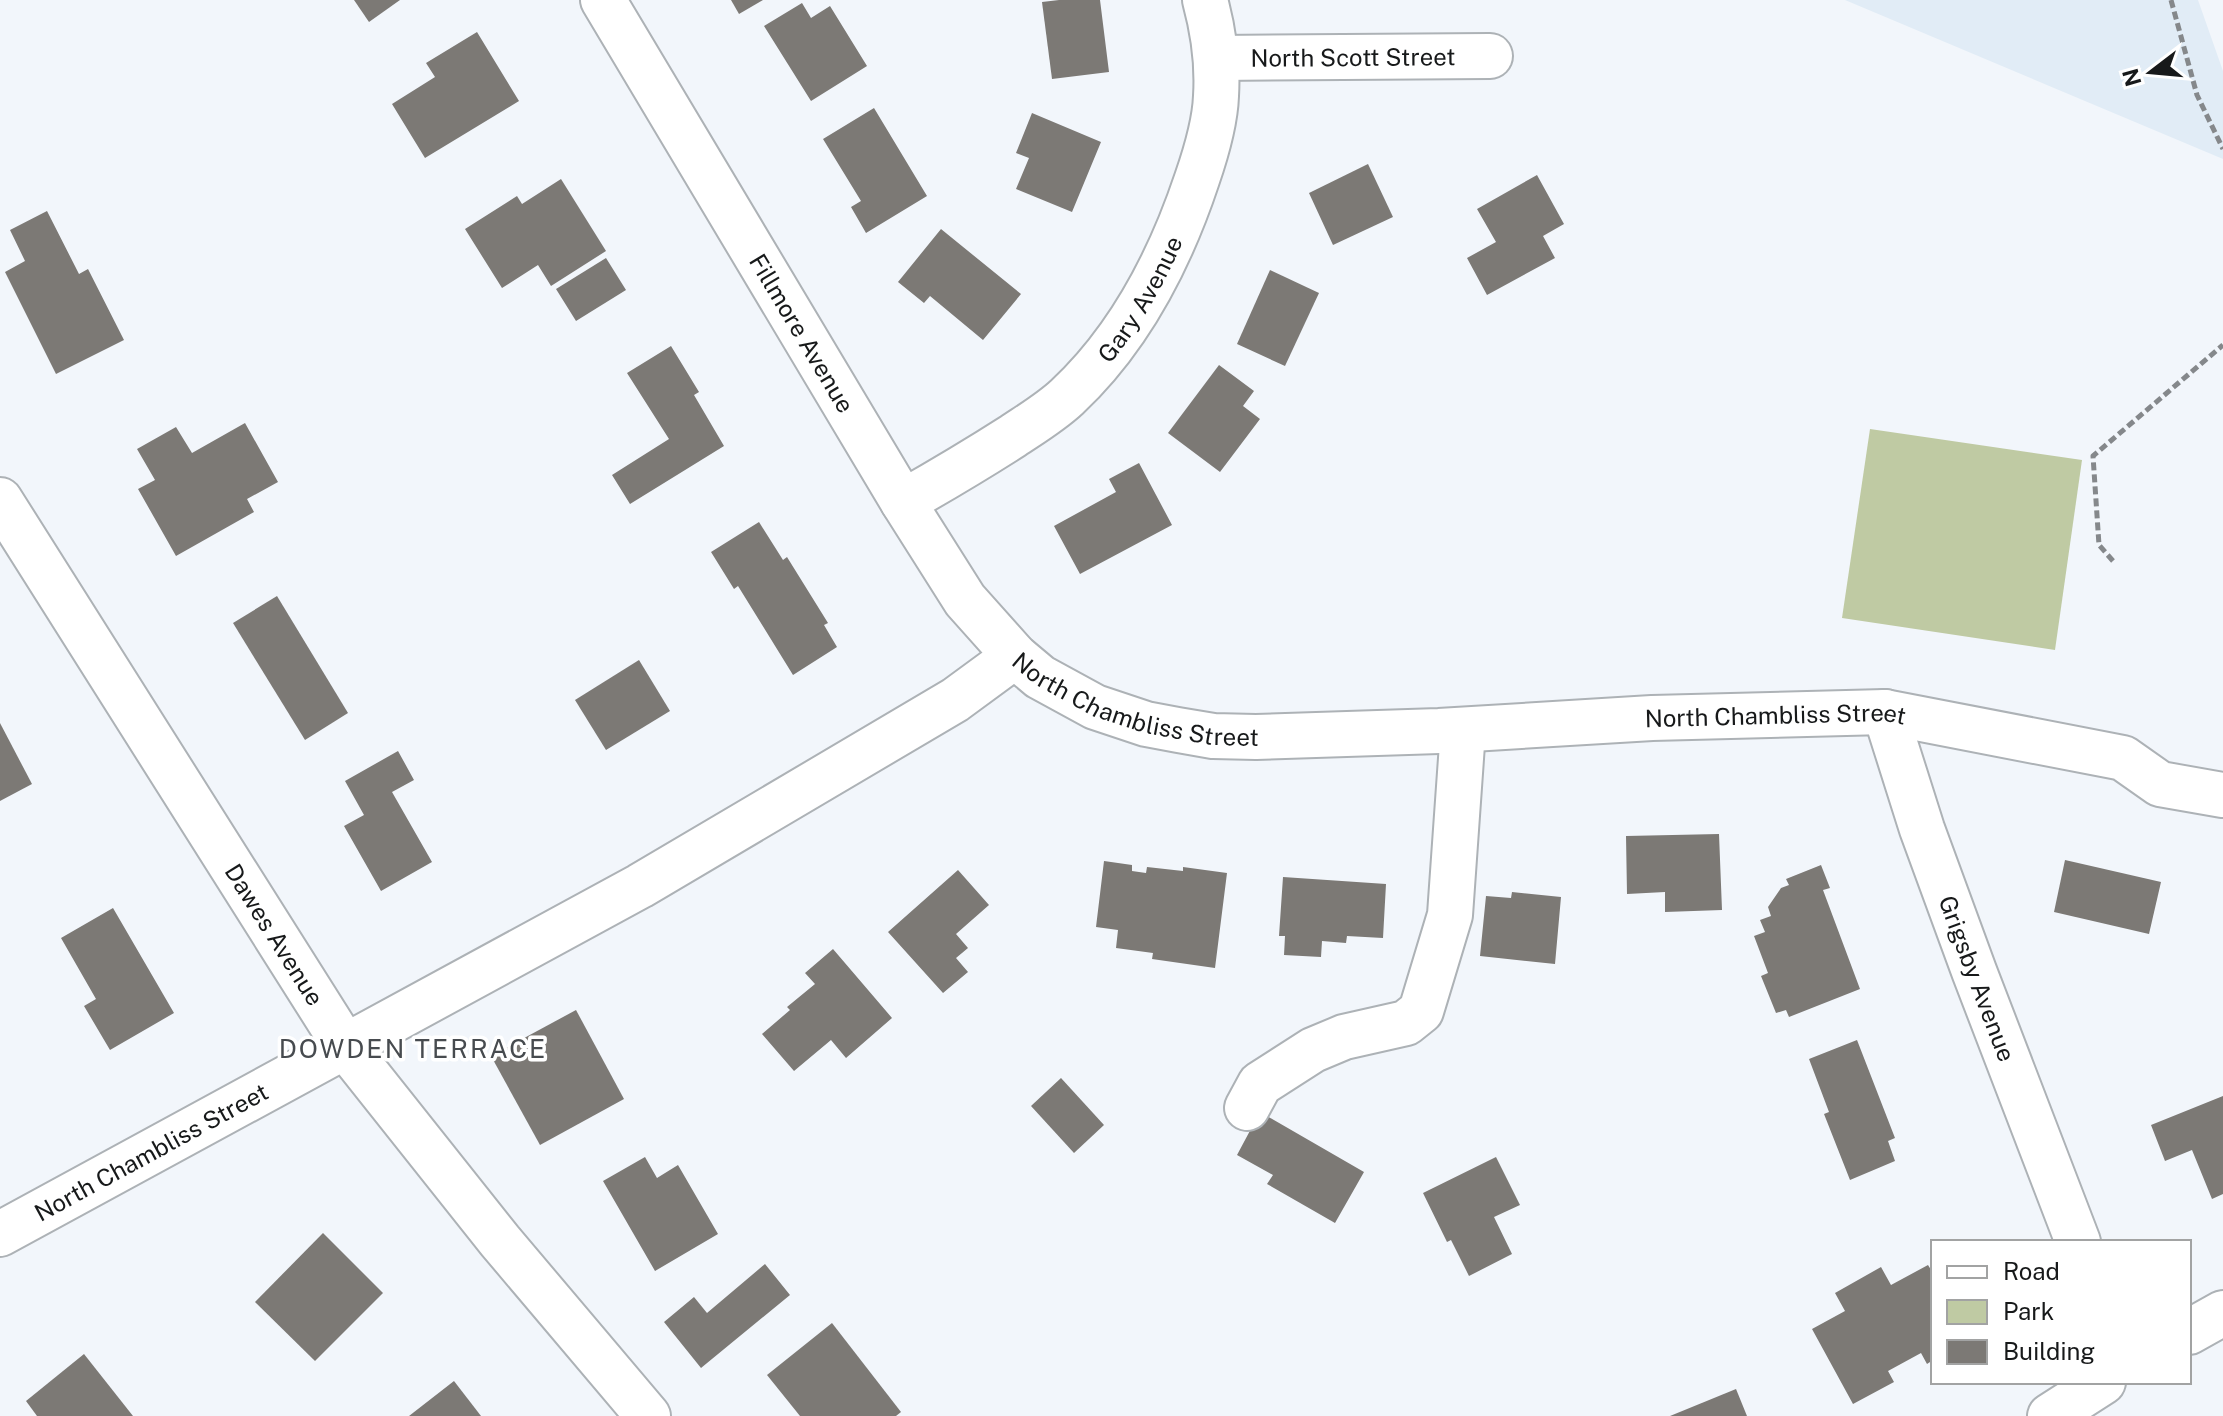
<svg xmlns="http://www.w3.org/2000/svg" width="2223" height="1416" font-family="'Public Sans',sans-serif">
<rect width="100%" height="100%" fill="#f2f6fb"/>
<polygon fill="#e1ecf6" points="1845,0 2198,0 2223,71 2223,159"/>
<polygon fill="#bfcaa3" points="1870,429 2082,460 2055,650 1842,618"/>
<g fill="#7c7975">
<polygon points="354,0 400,0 369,22"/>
<polygon points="731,0 763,0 739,14"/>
<polygon points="1059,0 1100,0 1109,72 1052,79 1042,2"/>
<polygon points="802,3 811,18 830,6 867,66 811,101 764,26"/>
<polygon points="477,32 519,101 425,158 392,104 435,77 426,63"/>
<polygon points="874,108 927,196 866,233 851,207 861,201 823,139"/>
<polygon points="1032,113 1101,142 1072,212 1016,189 1029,158 1016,153"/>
<polygon points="1368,164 1393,217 1333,245 1309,193"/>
<polygon points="1537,175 1564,224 1543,236 1555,258 1487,295 1467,258 1496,242 1477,209"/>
<polygon points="561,179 606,251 551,286 538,265 502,288 465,229 517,196 522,204"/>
<polygon points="47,211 79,274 88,269 124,340 56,374 5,272 25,261 10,230"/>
<polygon points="941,229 1021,294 983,340 930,296 924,303 898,282"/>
<polygon points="606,258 626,290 576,321 556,289"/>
<polygon points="1270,270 1319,293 1285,366 1237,344"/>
<polygon points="671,346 699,392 694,395 724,446 630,504 612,475 669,439 627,373"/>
<polygon points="1219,365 1254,391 1243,406 1260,419 1220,472 1168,433"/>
<polygon points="245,423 278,482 247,499 254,512 176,556 138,489 155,480 137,449 176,427 192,453"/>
<polygon points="1139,463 1172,525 1080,574 1054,526 1116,492 1109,479"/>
<polygon points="759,522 783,560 787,557 828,623 824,625 837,647 793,675 738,586 734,589 711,552"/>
<polygon points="277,596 348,713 305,740 233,623"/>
<polygon points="639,660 670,711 606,750 575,700"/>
<polygon points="0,723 32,784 0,801"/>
<polygon points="398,751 414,780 392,792 432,862 381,891 344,826 364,815 345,781"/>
<polygon points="1719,834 1722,910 1665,912 1665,892 1627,894 1626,836"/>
<polygon points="2065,860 2161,882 2149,934 2054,912"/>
<polygon points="1104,861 1132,865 1132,871 1146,873 1147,867 1183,871 1183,867 1227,873 1215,968 1152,959 1153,953 1116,948 1118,930 1096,927"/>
<polygon points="1821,865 1830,888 1823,890 1860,989 1789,1017 1786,1010 1776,1013 1761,976 1768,973 1754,936 1765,932 1760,920 1771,916 1768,907 1781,888 1789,885 1786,879"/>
<polygon points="958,870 989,905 956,934 968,948 956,958 968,972 943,993 888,932"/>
<polygon points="1283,877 1386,884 1383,938 1347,936 1346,943 1322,941 1321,957 1284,955 1285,936 1279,936"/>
<polygon points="1512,892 1561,897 1555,964 1480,956 1486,896 1511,898"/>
<polygon points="113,908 174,1013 110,1050 84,1006 96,999 61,938"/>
<polygon points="833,949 892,1018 846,1058 831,1040 794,1071 762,1034 790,1010 787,1007 815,984 805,973"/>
<polygon points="576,1010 624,1099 540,1145 491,1056"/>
<polygon points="1857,1040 1895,1138 1888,1141 1895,1161 1850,1180 1824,1114 1829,1112 1809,1059"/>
<polygon points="1061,1078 1104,1125 1074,1153 1031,1106"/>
<polygon points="2223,1096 2223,1194 2212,1199 2192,1150 2165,1161 2151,1125"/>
<polygon points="1260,1112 1364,1172 1335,1223 1267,1184 1273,1175 1237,1155"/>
<polygon points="645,1157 657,1178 678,1165 718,1234 655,1271 603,1181"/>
<polygon points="1496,1157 1520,1205 1494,1217 1512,1254 1469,1276 1451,1240 1447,1242 1423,1193"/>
<polygon points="323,1233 383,1293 315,1361 255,1302"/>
<polygon points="765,1264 790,1295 701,1368 664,1322 694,1297 707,1313"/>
<polygon points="1928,1265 1933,1273 1933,1360 1927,1364 1921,1353 1888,1371 1894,1382 1853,1404 1812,1329 1845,1311 1835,1293 1881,1267 1891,1285"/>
<polygon points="832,1323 901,1412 896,1416 800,1416 767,1375"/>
<polygon points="84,1354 133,1416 37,1416 26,1401"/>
<polygon points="454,1381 481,1416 409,1416"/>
<polygon points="1736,1389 1747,1416 1670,1416"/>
</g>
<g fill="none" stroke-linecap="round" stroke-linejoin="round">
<g stroke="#adb2b6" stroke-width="48">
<g id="minor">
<path id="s1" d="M603,0L903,502L965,600L1015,656L1040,677L1095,707L1146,724L1178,730L1213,736L1256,737L1439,731L1652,718L1885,712L2123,758L2160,784L2223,795"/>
<path id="s2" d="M1217,58L1490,56"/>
<path id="s3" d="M0,500L345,1046L500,1241L648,1416"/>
<path id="s4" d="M903,502C940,481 977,459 1013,436C1031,424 1051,412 1067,397C1130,338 1170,260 1197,179C1206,153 1215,124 1216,96C1218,63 1214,33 1205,0"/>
<path id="s5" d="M1885,712L1922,829L1974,971L2078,1242"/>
<polyline points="1247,1108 1260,1084 1313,1050 1344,1037 1406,1023 1421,1011 1450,915 1463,730"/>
<path id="s6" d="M0,1234L640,886L955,700L1015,656"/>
<polyline points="2189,1332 2223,1313"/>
<polyline points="2050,1416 2103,1382"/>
</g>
</g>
<g stroke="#85888b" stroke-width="5" stroke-dasharray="8 4" stroke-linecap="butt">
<polyline points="2171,0 2197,95 2223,149"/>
<polyline points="2113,561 2099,545 2093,456 2223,345"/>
</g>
<use href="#minor" stroke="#fff" stroke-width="44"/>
</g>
<g text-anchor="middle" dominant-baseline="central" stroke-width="7" stroke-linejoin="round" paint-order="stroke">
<g font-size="24" fill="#17191a" stroke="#fff">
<text stroke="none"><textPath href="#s2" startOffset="136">North Scott Street</textPath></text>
<text stroke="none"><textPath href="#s4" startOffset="318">Gary Avenue</textPath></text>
<text stroke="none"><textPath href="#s1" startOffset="388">Fillmore Avenue</textPath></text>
<text stroke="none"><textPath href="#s1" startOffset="908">North Chambliss Street</textPath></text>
<text stroke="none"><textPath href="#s1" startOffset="1556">North Chambliss Street</textPath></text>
<text stroke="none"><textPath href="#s3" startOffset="514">Dawes Avenue</textPath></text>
<text stroke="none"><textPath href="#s5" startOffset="282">Grigsby Avenue</textPath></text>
<text stroke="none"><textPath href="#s6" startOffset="172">North Chambliss Street</textPath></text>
</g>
<g font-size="26" letter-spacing="2" fill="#474b4f" stroke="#fff">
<text x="413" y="1048">DOWDEN TERRACE</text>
</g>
</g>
<rect x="1931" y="1240" width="260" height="144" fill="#ffffff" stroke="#a2a3a3" stroke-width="2"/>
<rect x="1947" y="1266" width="40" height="12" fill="#ffffff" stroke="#a2a3a3" stroke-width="2"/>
<text x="2003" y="1280" font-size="24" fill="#17191a">Road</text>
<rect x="1947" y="1300" width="40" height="24" fill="#bfcaa3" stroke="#a2a3a3" stroke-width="2"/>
<text x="2003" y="1320" font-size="24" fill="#17191a">Park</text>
<rect x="1947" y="1340" width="40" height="24" fill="#7c7975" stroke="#a2a3a3" stroke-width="2"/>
<text x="2003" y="1360" font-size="24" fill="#17191a">Building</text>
<g transform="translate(2151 72) rotate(254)" stroke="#ffffff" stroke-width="6" paint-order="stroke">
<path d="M0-6L14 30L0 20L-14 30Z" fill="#17191a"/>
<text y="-12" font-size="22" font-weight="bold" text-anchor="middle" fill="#17191a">N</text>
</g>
</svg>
